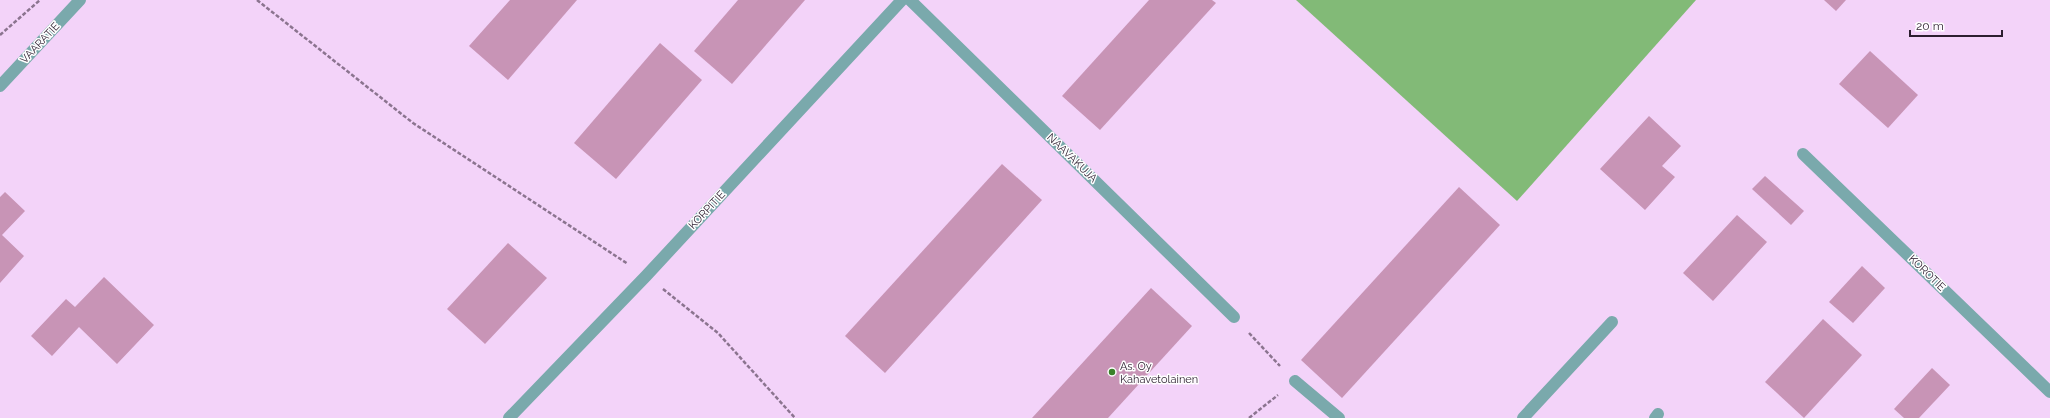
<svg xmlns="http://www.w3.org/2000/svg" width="2050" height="418" font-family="Raleway,sans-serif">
<rect width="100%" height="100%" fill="#f3d3f9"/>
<polygon fill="#82ba77" points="1296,0 1696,0 1517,201"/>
<g fill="#c894b6">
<polygon points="510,0 577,0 508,80 469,46"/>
<polygon points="738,0 805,0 732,84 694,51"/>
<polygon points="1149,0 1212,0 1216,3 1100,130 1062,96"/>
<polygon points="1824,0 1846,0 1836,11"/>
<polygon points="660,43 702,80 616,179 574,143"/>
<polygon points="1870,51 1918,95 1888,128 1839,84"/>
<polygon points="1649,116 1681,146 1662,166 1675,177 1645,210 1600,169"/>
<polygon points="1002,164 1042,200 885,373 845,336"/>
<polygon points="1765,176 1804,211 1791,225 1752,189"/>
<polygon points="1459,187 1500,225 1342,398 1301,360"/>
<polygon points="5,192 25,211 2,235 24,256 0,283 0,197"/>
<polygon points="1737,215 1767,242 1713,301 1683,273"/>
<polygon points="508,243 547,278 485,344 447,309"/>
<polygon points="1862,266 1885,288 1853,323 1829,302"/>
<polygon points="104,277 154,325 117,364 79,327 52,356 31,336 66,299 75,307"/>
<polygon points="1151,288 1192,326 1108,418 1032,418"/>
<polygon points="1823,319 1862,355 1804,418 1765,382"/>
<polygon points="1932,368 1950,385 1919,418 1904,418 1894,409"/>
</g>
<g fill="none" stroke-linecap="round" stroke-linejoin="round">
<g stroke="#8b748f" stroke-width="2.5" stroke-dasharray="4 2" stroke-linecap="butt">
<polyline points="257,0 413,123 628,264"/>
<polyline points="0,35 40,0"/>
<polyline points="663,289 718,333 795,418"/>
<polyline points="1249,333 1280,366"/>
<polyline points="1249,418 1278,395"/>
</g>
<g stroke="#7aa9ac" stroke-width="12">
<polyline points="910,0 1234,317"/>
<polyline points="0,86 80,0"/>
<polyline points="1803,154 2050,392"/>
<polyline points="1295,381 1339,418"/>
<polyline points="509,418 646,276 902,0"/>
<polyline points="1523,418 1612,322"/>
<polyline points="1655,418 1658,414"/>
</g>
</g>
<circle fill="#398229" stroke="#fff" stroke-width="1.5" cx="1112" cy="372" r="4"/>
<g text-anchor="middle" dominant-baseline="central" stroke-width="3" stroke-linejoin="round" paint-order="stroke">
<g font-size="11" fill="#2c1e2f" stroke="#fff">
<text transform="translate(40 43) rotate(-47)">VAARATIE</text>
<text transform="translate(1072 158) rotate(44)">NAAVAKUJA</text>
<text transform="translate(707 210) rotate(-47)">KORPITIE</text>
<text transform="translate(1927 273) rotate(44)">KOROTIE</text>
</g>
<g font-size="11" fill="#2c1e2f" stroke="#fff" text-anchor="start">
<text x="1120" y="366">As. Oy<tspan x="1120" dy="13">Kahavetolainen</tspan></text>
</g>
</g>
<path d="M1910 30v6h92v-6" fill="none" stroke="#2c1e2f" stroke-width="2"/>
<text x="1916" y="30" font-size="12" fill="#2c1e2f" stroke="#ffffff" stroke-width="3" paint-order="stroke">20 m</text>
</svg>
